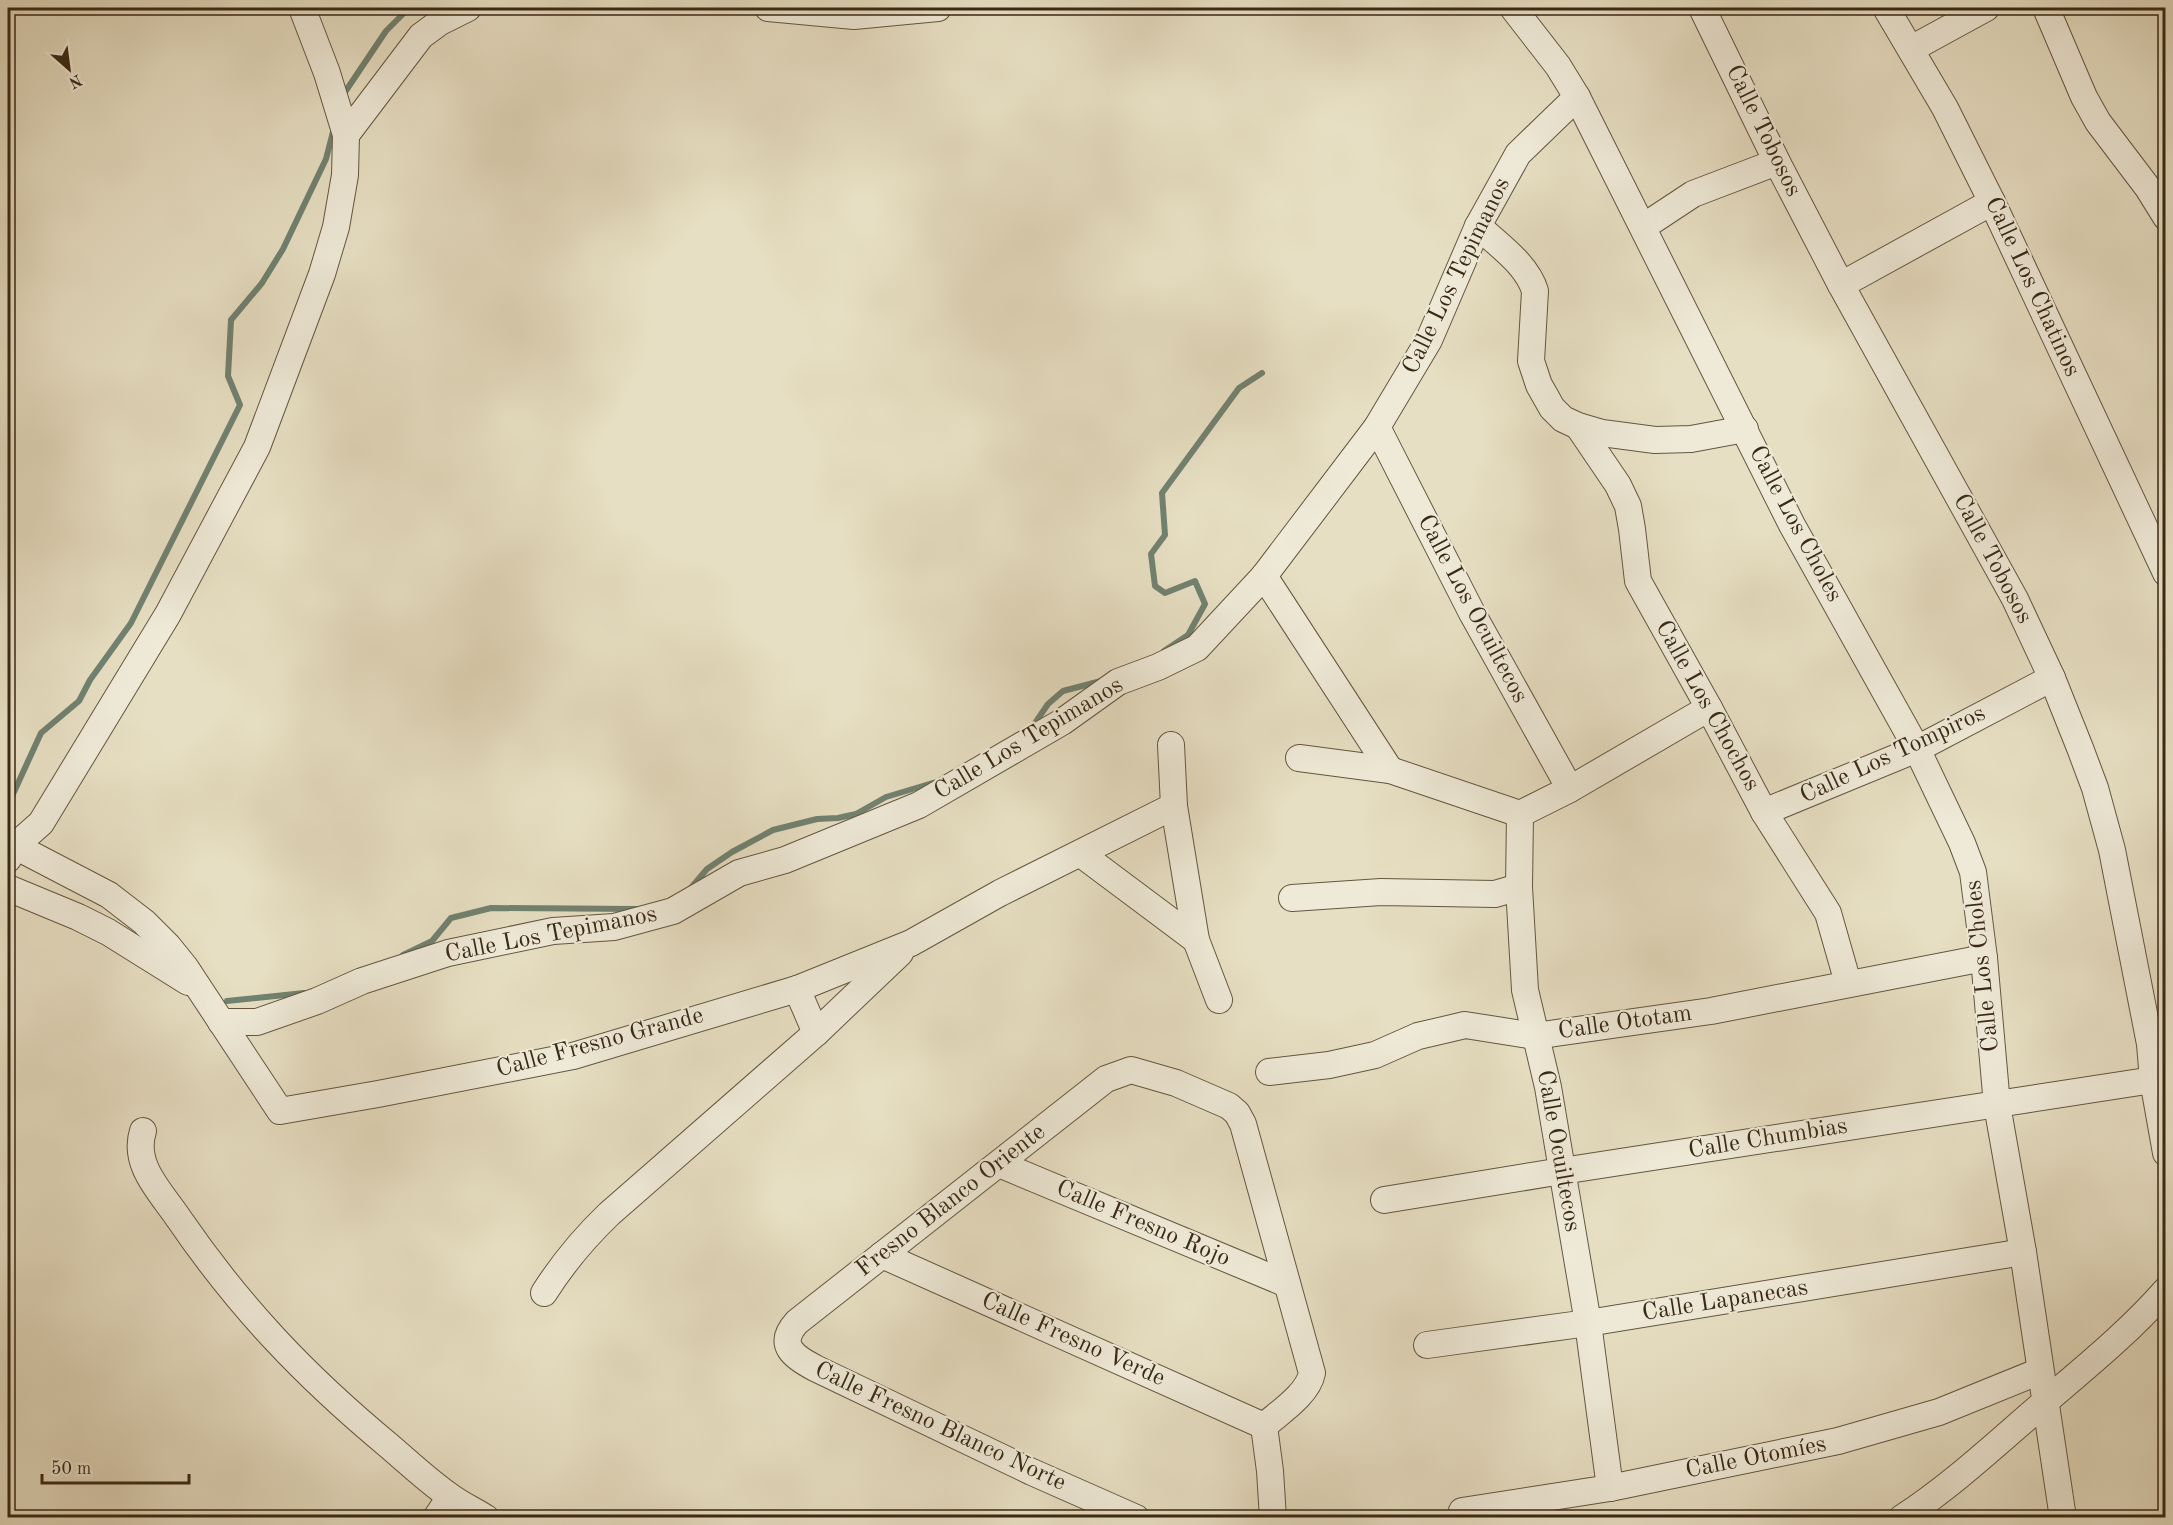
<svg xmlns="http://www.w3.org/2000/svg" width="2173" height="1525" font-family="'Old Standard TT',serif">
<rect width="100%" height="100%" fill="#e7dfc3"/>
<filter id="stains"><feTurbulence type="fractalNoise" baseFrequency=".00333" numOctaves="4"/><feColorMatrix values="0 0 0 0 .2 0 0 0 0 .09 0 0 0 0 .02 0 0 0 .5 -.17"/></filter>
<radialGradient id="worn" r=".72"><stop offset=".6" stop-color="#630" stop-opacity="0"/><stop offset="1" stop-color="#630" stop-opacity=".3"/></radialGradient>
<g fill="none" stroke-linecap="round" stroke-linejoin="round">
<g stroke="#718271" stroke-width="6">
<polyline points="343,95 386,31 409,8"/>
<polyline points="1164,651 1188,635 1205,604 1195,581 1165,593 1155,586 1151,554 1165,535 1162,493 1239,388 1262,373"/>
<polyline points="1031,729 1048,704 1063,691 1101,681"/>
<polyline points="8,805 41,733 79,701 90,680 131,623 240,405 228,376 231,320 262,283 283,249 326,159 334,128"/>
<polyline points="690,889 707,869 732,852 773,830 817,819 838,818 856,814 886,797 936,782"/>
<polyline points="403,955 432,941 451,918 491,908 638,909"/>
<polyline points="227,1001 304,993"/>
</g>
<g stroke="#645640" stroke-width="28">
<g id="minor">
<polyline points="768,8 854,16 938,8"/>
<polyline points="1513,8 1558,66 1577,97 1792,525 1917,749 1962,843 1973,872 1984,958 1997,1105 2023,1252 2063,1518"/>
<polyline points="1702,8 1777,162 1841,285 2015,599 2052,678 2080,748 2095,788 2112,850 2150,1044 2153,1080 2166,1153"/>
<polyline points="1886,8 1945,108 1992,202 2166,573"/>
<polyline points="2046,8 2084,97 2098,122 2148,188 2166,217"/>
<polyline points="1911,49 1986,8"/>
<polyline points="346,135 421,36 440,22 468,8"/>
<path d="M1478,226C1498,245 1527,264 1535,291L1531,361L1539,385L1552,408L1563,419L1578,426L1602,433L1655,440L1691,439L1745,429"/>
<polyline points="1643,227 1693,194 1777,162"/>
<polyline points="1841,285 1992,202"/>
<polyline points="1578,426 1618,485 1628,506 1632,529 1638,581 1709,708 1764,812 1828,913 1848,983"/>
<polyline points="1377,427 1472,613 1570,789"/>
<polyline points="1264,576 1390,770"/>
<polyline points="1171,745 1174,806 1196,940 1219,1000"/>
<polyline points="1299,758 1390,770 1520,814"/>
<polyline points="1764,812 1917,749 2052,678"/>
<polyline points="1520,814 1519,887 1525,990 1548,1087 1588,1323 1610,1488"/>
<polyline points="1520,814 1570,789 1709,708"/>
<polyline points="15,846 109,895 144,922 168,946 185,967 280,1111 378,1094 573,1056 797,989 911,943 1000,893 1174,806"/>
<polyline points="1081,854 1196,940"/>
<polyline points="8,859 15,846 41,823 168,614 257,447 322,274 336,227 345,175 346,135 327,73 302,8"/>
<polyline points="8,888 78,917 108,932 188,982"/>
<polyline points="1292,898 1381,892 1495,894 1519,887"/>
<polyline points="797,989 816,1033"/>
<polyline points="221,1022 257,1022 317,1001 362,981 448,953 553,931 614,927 673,911 739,873 785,860 919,805 1062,722 1118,682 1158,667 1197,648 1264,576 1377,427 1429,340 1478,226 1518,154 1577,97"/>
<polyline points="1269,1072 1329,1065 1375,1055 1418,1036 1465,1025 1535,1036 1711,1011 1984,958"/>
<path d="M143,1131C132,1165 161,1192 179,1219C240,1308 305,1376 388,1445C408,1462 429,1482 451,1497C462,1505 475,1511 486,1518"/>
<polyline points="999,1164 1287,1284"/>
<polyline points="1384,1200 1562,1171 2153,1080"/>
<polyline points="882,1255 1264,1426"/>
<path d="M544,1293C563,1263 584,1238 609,1214L816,1033L900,953"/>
<polyline points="1427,1345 1588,1323 2023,1252"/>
<polyline points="1462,1511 1610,1488 1838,1441 1939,1412 2040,1371"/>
<polyline points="436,1518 450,1497"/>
<path d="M1136,1518L1032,1472L815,1368C794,1357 776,1345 797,1322L1106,1079L1131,1070L1176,1083L1229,1106L1237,1113L1243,1124L1312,1373C1308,1394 1280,1412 1264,1426L1270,1471L1273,1518"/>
<path d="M1902,1518C1954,1484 1998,1442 2045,1402C2087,1366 2129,1332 2166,1290"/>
</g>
</g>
<use href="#minor" stroke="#efead8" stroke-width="26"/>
</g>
<g text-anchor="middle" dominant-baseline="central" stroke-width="4.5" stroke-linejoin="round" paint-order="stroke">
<g font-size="24" fill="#382915" stroke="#efead8">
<text transform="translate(1763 131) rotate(64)">Calle Tobosos</text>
<text transform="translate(1457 276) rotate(-64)">Calle Los Tepimanos</text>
<text transform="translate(2032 287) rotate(65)">Calle Los Chatinos</text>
<text transform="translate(1795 524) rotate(62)">Calle Los Choles</text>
<text transform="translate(1992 559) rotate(62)">Calle Tobosos</text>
<text transform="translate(1472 609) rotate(62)">Calle Los Ocuiltecos</text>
<text transform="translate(1707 706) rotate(61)">Calle Los Chochos</text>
<text transform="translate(1029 739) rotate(-31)">Calle Los Tepimanos</text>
<text transform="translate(1893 755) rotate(-25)">Calle Los Tompiros</text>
<text transform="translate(551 935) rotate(-11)">Calle Los Tepimanos</text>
<text transform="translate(1983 966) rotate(-96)">Calle Los Choles</text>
<text transform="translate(1625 1023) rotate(-8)">Calle Ototam</text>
<text transform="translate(600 1043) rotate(-15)">Calle Fresno Grande</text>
<text transform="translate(1768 1139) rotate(-9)">Calle Chumbias</text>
<text transform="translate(1558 1151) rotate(80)">Calle Ocuiltecos</text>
<text transform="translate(951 1201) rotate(-38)">Fresno Blanco Oriente</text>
<text transform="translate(1143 1224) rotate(23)">Calle Fresno Rojo</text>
<text transform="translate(1725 1301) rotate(-9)">Calle Lapanecas</text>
<text transform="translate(1073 1340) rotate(24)">Calle Fresno Verde</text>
<text transform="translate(940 1427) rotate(25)">Calle Fresno Blanco Norte</text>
<text transform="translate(1756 1458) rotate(-11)">Calle Otomíes</text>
</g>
</g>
<rect width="2173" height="1525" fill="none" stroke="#e7dfc3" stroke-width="30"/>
<rect x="9" y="9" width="2155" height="1507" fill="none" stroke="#382915" stroke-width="3"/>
<rect x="15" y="15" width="2143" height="1495" fill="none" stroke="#382915" stroke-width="1.5"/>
<g transform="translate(69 69) rotate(152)" stroke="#efead8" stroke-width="4.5" paint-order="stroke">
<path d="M0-4.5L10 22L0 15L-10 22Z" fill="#382915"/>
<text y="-9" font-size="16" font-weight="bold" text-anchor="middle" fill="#382915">N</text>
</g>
<path d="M42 1474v9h147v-9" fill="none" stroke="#382915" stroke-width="3"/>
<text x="51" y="1474" font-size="18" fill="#382915" stroke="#efead8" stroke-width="4.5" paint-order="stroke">50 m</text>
<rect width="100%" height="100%" filter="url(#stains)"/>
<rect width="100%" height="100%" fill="url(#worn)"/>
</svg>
